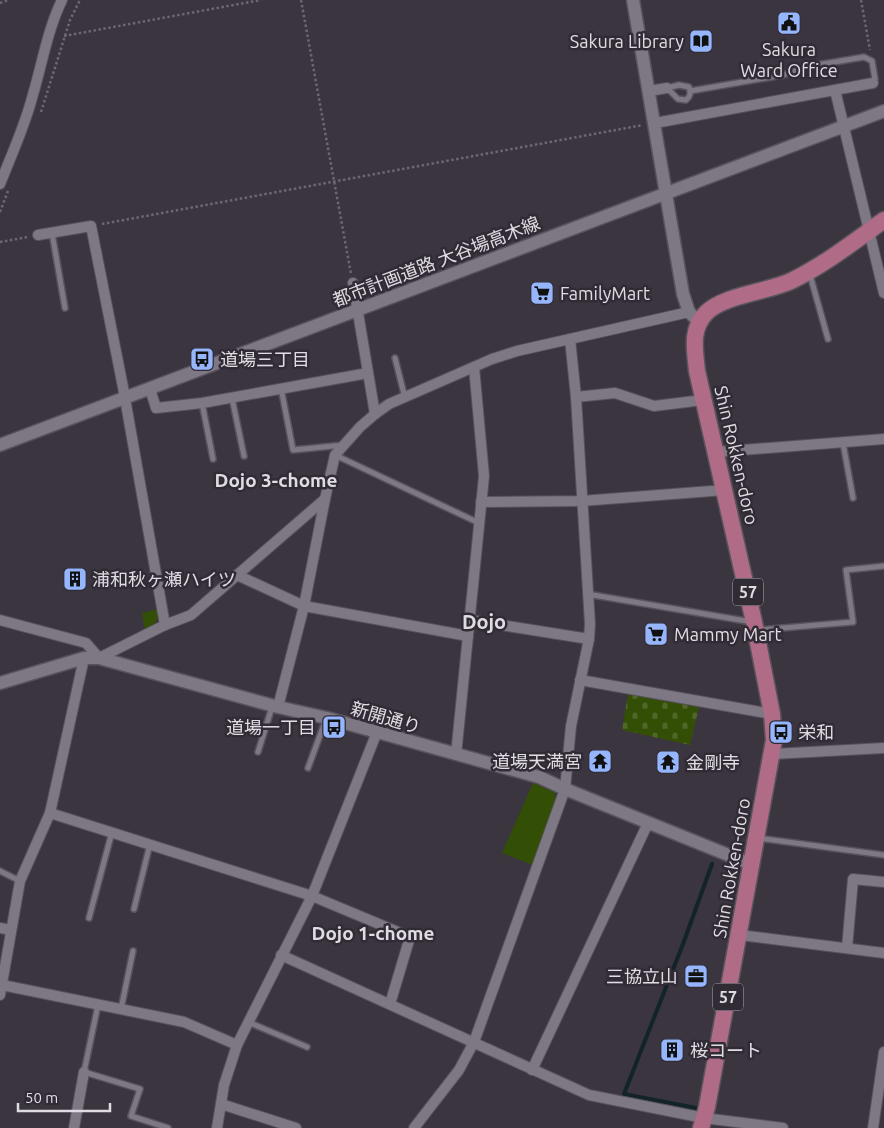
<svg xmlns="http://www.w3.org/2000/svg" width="884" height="1128" font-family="Ubuntu,'Noto Sans JP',sans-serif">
<defs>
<pattern id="cemetery-stones" width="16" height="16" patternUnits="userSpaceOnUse" patternTransform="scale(1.25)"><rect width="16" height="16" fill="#334e05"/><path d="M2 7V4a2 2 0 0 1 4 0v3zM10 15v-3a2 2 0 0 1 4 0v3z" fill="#506729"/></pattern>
</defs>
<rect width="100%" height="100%" fill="#3b3540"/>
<polygon fill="url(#cemetery-stones)" points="628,694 699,707 690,745 622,730"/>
<g fill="#334e05">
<path d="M159,609C160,621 153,625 145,632L142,613Z"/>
<polygon points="533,783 554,792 557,801 533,865 502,853"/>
</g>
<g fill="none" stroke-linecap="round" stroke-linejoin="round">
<polyline stroke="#122428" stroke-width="4" points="701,1109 624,1094 683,944 712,864"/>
<g stroke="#57525c" stroke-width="8">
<g id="service">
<path d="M679,85L689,87C691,92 691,96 686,100L678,99L667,88Z"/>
<polyline points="690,91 783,75 805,67 864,57 872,61 875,79 874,83"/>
<polyline points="52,233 65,308"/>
<polyline points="810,275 828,339"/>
<polyline points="395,358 405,398"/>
<polyline points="281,388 293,450 343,445"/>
<polyline points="232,398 244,456"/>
<polyline points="202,403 213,459"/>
<polyline points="843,443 853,498"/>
<polyline points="335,455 479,523"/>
<polyline points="587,594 752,622"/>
<polyline points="759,630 853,622 846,570 884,566"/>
<polyline points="258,752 272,707"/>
<polyline points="308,768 326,719"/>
<polyline points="758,838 884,855"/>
<polyline points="0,871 20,881"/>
<polyline points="134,909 150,844"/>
<polyline points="89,918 112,832"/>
<polyline points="98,1005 84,1072 140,1089 131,1116 168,1128"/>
<polyline points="121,1009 133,951"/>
<polyline points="248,1022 307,1047"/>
</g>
</g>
<g stroke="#57525c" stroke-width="12">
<g id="minor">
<polyline points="835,90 884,293"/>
<polyline points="649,91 667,88"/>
<polyline points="655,123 873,83"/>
<path d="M0,184C11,156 24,128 32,98C42,65 47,31 62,0"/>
<polyline points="38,235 91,226 123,387 165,625"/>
<polyline points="353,283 375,414"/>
<polyline points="150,389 156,408 202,403 368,373"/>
<polyline points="576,397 615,393 654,406 703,400"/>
<polyline points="716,452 884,439"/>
<polyline points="481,502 581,501 725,490"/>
<polyline points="237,575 304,606 468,636"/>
<polyline points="0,620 86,643 99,658 165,625 191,615 325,499 335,455 360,427 375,414 389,404 492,359 517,351 689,312"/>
<polyline points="470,620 589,639"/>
<polyline points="580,680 772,714"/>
<polyline points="278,707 304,606 325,499"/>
<polyline points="773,754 884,748"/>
<polyline points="456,755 484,476 474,367"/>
<polyline points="50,813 312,896 410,937 390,1004"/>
<polyline points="0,928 11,930"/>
<polyline points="740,935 884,953"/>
<polyline points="847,948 853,879 884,882"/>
<polyline points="281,955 589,1095 704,1118 783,1128"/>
<polyline points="2,985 184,1022 237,1045"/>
<polyline points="0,995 20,881 50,813 84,658"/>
<polyline points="532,1070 648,823"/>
<polyline points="221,1104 296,1128"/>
<polyline points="74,1128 84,1072"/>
<polyline points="217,1128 224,1085 237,1045 312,896 377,732"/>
<polyline points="414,1128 459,1070 474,1042 565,789 571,726 589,639 590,624 576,397 570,339"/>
<polyline points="873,1128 884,1052"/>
</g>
</g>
<g stroke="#57525c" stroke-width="15">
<g id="tertiary">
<polyline points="633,0 683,294 689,312 699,322"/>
<polyline points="0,445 884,111"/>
<polyline points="0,683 84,658 99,658 278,707 327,718 539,777 565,789 753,865"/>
</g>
</g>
<g stroke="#57525c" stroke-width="19">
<path id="primary" d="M701,1128L707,1107L774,740L772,714L754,622L697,371C695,350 690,330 706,313C724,295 767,292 791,281C824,265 855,241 884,220"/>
</g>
<g stroke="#6d6771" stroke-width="2.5" stroke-dasharray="2.5 2.5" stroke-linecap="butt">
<polyline points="301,0 351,274"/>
<polyline points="861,0 870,50"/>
<polyline points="0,3 9,0"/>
<polyline points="64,36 261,0"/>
<polyline points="41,112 70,20 80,0"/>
<polyline points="0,212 8,191"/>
<polyline points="102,224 643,125"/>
<polyline points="0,242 28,237"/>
</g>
<use href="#service" stroke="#7e7784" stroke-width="5"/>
<use href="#minor" stroke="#7e7784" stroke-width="10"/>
<use href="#tertiary" stroke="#7e7784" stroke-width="12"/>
<use href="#primary" stroke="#b06c86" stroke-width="16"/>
</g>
<defs>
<g id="civic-square" transform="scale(1.25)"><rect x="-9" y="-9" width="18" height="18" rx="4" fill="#95b6fd" stroke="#312b36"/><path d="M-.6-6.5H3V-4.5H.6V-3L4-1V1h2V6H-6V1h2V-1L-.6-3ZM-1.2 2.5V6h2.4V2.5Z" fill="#111"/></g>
<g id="library-square" transform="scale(1.25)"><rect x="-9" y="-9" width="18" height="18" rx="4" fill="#95b6fd" stroke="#312b36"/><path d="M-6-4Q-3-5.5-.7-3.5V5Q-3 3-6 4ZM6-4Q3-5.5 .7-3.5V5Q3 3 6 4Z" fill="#111"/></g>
<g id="supermarket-square" transform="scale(1.25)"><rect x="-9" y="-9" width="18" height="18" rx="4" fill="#95b6fd" stroke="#312b36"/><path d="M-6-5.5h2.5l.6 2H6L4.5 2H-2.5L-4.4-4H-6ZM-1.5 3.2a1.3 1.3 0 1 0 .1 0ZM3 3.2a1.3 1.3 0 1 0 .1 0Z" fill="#111"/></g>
<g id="bus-square" transform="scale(1.25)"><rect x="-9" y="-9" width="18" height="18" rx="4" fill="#95b6fd" stroke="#312b36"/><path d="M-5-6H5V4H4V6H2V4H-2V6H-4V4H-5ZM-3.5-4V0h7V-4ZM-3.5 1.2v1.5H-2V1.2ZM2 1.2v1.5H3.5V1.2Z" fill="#111"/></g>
<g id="building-square" transform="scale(1.25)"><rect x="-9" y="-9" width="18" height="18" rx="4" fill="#95b6fd" stroke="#312b36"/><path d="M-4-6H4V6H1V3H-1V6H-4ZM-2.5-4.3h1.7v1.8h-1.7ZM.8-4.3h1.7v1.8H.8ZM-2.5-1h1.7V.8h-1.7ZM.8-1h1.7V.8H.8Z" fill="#111"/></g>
<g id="temple-square" transform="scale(1.25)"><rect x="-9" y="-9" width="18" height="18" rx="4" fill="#95b6fd" stroke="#312b36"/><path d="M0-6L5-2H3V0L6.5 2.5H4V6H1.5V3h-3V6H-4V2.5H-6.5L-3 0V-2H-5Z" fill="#111"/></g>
<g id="office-square" transform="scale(1.25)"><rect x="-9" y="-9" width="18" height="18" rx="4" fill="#95b6fd" stroke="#312b36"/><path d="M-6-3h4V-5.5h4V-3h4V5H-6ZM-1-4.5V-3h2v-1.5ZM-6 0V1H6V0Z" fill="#111"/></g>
</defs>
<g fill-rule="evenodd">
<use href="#civic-square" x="789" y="23"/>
<use href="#library-square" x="701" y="41"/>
<use href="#supermarket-square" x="542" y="293"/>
<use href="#bus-square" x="202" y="359"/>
<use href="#building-square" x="75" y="579"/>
<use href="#supermarket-square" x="656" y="634"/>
<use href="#bus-square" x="334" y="727"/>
<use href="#bus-square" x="781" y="732"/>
<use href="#temple-square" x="600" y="761"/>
<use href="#temple-square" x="668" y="762"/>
<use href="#office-square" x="696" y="976"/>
<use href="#building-square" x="672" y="1050"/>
</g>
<g text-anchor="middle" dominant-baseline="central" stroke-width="5" stroke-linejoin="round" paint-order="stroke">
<g fill="#312b36" stroke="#aca7b0" stroke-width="1">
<rect x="733" y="578.5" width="30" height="27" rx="4"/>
<rect x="713" y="983.5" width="30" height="27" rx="4"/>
</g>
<g font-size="16" font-weight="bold" fill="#e0dce4">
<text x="748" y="592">57</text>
<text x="728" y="997">57</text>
</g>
<g font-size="18" fill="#e0dce4" stroke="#312b36" text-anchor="start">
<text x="684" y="41" text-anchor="end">Sakura Library</text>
<text x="789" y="49" text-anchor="middle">Sakura<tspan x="789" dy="21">Ward Office</tspan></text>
<text x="560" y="293">FamilyMart</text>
<text x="220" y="359">道場三丁目</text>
<text x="92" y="579">浦和秋ヶ瀬ハイツ</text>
<text x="674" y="634">Mammy Mart</text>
<text x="316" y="727" text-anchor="end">道場一丁目</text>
<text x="798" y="732">栄和</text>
<text x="582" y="761" text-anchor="end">道場天満宮</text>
<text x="686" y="762">金剛寺</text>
<text x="678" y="976" text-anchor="end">三協立山</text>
<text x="690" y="1050">桜コート</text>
</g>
<g font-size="18" fill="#e0dce4" stroke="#312b36">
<text transform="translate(436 261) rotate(-21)">都市計画道路 大谷場高木線</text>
<text transform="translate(737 455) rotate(77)">Shin Rokken-doro</text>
<text transform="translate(386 717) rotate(16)">新開通り</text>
<text transform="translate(731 868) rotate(-80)">Shin Rokken-doro</text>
</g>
<g font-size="19" font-weight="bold" fill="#e0dce4" stroke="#312b36">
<text x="276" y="480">Dojo 3-chome</text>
<text x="373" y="933">Dojo 1-chome</text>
</g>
<g font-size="20" font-weight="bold" fill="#e0dce4" stroke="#312b36">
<text x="484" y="621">Dojo</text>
</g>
</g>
<path d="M18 1103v8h92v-8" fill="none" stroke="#e0dce4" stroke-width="2.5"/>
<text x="25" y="1103" font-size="15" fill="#e0dce4" stroke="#312b36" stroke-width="4" paint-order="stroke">50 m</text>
</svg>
